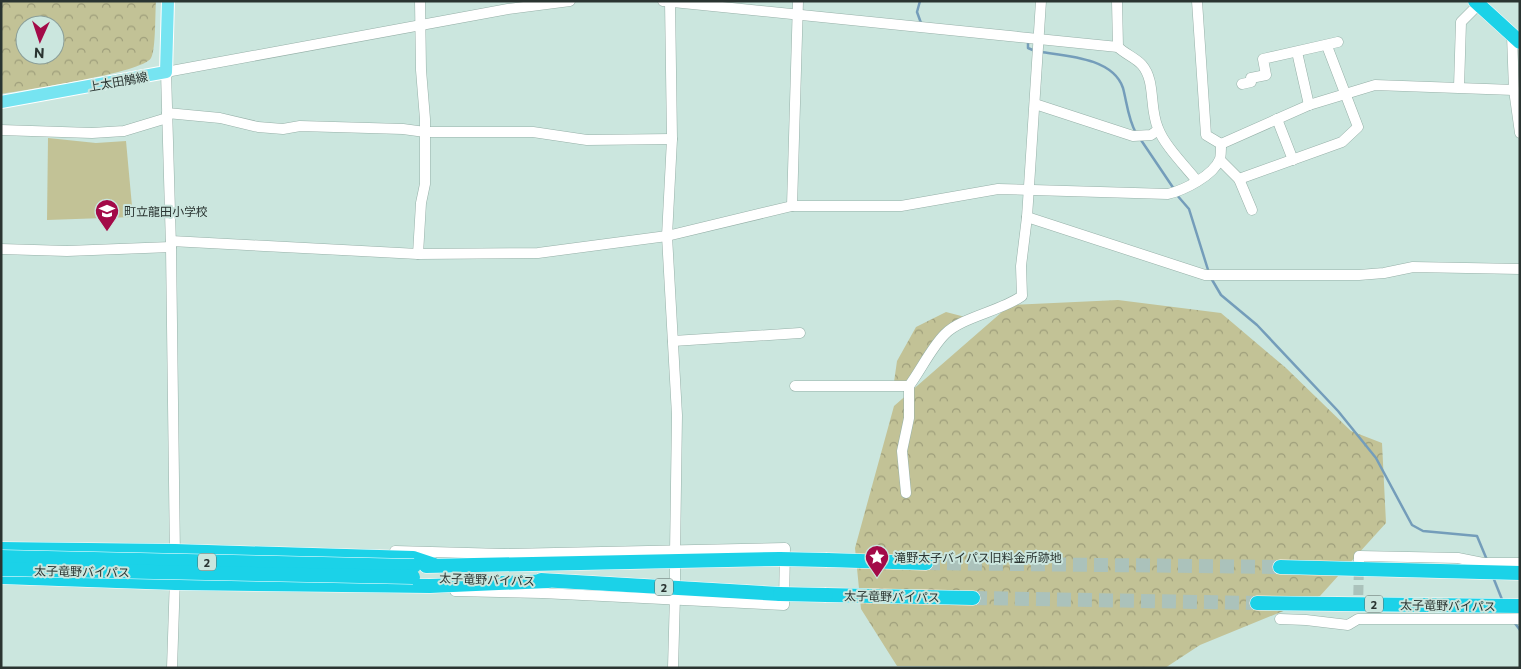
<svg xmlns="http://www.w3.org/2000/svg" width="1521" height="669" font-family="Commissioner,'Noto Sans JP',sans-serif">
<defs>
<pattern id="forest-crowns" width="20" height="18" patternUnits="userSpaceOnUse" patternTransform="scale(1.25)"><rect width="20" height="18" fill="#c2c296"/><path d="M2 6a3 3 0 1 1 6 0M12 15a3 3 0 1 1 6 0" fill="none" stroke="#9e9e7b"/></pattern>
</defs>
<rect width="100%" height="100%" fill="#cbe6de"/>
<g fill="url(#forest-crowns)" fill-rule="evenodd">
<path d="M1,1H156C155,12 156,50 151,58C143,73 24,90 1,94ZM25,25H55V55H25Z"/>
<polygon points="1118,300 1221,313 1286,368 1351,431 1382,443 1386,523 1320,596 1200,645 1165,668 897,666 861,609 855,548 894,406 1010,305"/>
<polygon points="946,312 969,318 935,338 908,384 894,382 897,361 916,327"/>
</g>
<polygon fill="#c2c296" points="48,138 96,143 126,141 133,217 47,220"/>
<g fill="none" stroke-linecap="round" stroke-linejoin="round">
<g stroke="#749dba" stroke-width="2.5">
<polyline points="920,1 917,12 921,23"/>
<polyline points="1028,41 1028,48 1035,51"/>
<path d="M1041,52C1067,56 1113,58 1123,88C1127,103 1128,119 1136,133"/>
<polyline points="1141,140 1174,189"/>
<polyline points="1176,194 1189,209 1209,273"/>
<polyline points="1211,278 1221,295 1257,325 1338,411 1376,458 1412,525 1423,531 1477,536 1487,560"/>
<polyline points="1493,577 1503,602"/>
<polyline points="1514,622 1520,630"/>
</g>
<polyline stroke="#abc2bb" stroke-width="10" stroke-dasharray="10 5" stroke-linecap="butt" points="1358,610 1359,562"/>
<g stroke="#abc2bb" stroke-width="14" stroke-dasharray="14 7" stroke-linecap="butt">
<polyline points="926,563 1280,567"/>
<polyline points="973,598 1257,603"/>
</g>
<g stroke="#96b0a8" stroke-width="11">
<g id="minor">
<polyline points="663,1 1118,47"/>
<polyline points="670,1 672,139 667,236 677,415 675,554"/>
<path d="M1117,1L1118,47C1125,54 1136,58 1142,65C1156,81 1149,108 1158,128C1164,145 1185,166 1197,181"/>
<polyline points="1197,1 1206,135 1221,144"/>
<polyline points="1512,35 1514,90 1520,133"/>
<polyline points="1297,52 1309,105"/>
<polyline points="1242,84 1251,82 1251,78 1266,75 1263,59 1338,42"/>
<polyline points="1459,87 1461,22 1482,1"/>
<polyline points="1035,104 1133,136 1151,135 1158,130"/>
<polyline points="167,113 220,118 258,127 283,129 300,126 403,129 425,132 533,132 587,140 672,139"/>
<polyline points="1277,119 1293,160"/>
<polyline points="1,130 92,133 124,131 167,118"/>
<polyline points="1221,144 1309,105 1375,85 1514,90"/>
<polyline points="1220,160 1239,179 1252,210"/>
<polyline points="1239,179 1342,142 1358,127 1327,46"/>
<polyline points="792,206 798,1"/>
<polyline points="1027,217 1205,275 1359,275 1384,273 1413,267 1520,269"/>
<path d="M171,241L418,254L538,253L667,236L792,206H901L998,189L1168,194C1184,190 1213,176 1220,159C1221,155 1221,148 1221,144"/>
<polyline points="1,249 67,251 171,247"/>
<polyline points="418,254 421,203 425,184 425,119 421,70 420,1"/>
<polyline points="673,341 800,333"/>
<path d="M795,386H909C921,370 931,348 945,334C962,317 1001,311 1022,296L1021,266L1027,217L1041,1"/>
<polyline points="906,493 902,451 909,418 909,386"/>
<polyline points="395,551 504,554 785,548 784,605 542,593 455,591"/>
<polyline points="175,558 171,247 166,72 508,9 570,1"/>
<polyline points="1359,562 1359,556 1458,558 1483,563 1520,563"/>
<polyline points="675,567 675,582"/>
<polyline points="1280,619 1306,620 1348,625 1358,619 1520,619"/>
<polyline points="172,668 175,577"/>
<polyline points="673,668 675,595"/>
</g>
</g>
<g stroke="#fff" stroke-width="14">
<polyline id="major" points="1,102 166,72 168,1"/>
</g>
<g stroke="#fff" stroke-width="15">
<g id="highway">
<polyline points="1475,1 1520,42"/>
<polyline points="1,549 175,551 413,558 434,565"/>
<polyline points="827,560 926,563"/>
<polyline points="426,566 780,559"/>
<polyline points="1280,567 1520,573"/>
<polyline points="1,577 175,583 430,586 548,581"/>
<polyline points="541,580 780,594"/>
<polyline points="826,595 973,598"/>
<polyline points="1257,603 1520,606"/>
</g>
</g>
<use href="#minor" stroke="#fff" stroke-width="10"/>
<use href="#major" stroke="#76e4f1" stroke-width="12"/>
<use href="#highway" stroke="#1bd2e8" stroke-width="14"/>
<g stroke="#fff" stroke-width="15" stroke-linecap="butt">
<g id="highway-bridge">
<polyline points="1,557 414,566"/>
<polyline points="780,559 827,560"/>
<polyline points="1,569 413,577"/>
<polyline points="780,594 826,595"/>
</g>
</g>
<use href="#highway-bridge" stroke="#1bd2e8" stroke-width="14"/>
</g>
<defs>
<g id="school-pin" transform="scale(1.25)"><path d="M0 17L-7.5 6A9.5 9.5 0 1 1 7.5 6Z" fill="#a30a48" stroke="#cbe6de"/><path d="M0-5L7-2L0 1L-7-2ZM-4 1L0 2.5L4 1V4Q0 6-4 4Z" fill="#fff"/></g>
<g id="sight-pin" transform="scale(1.25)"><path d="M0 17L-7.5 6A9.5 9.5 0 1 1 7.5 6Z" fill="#a30a48" stroke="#cbe6de"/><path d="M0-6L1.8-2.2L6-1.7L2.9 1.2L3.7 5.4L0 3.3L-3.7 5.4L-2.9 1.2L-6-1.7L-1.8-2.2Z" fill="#fff"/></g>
</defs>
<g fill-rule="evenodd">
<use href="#school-pin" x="107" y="211"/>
<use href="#sight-pin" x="877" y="557"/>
</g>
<g text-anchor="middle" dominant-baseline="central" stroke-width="4" stroke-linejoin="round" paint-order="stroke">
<g fill="#cbe6de" stroke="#5a6965" stroke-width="1">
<rect x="198" y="553.5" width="18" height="17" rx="4"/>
<rect x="655" y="578.5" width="18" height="17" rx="4"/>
<rect x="1365" y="595.5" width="18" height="17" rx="4"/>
</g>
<g font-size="11" font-weight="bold" fill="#2a3431">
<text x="207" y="562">2</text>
<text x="664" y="587">2</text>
<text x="1374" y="604">2</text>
</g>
<g font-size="12" fill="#2a3431" stroke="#cbe6de">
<text transform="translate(118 81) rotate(-10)">上太田鵤線</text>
<text transform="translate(82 571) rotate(1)">太子竜野バイパス</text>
<text transform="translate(487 579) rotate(2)">太子竜野バイパス</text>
<text transform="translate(892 596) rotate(1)">太子竜野バイパス</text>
<text transform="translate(1448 605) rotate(1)">太子竜野バイパス</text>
</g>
<g font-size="12" fill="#2a3431" stroke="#cbe6de" text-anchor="start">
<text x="124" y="211">町立龍田小学校</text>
<text x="894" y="557">滝野太子バイパス旧料金所跡地</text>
</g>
</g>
<rect width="1521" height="669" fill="none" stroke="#2a3431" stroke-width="5"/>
<g transform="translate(40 40) rotate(183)"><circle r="24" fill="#cbe6de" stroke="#8b9f99"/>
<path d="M0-4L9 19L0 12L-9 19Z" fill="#a30a48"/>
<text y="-8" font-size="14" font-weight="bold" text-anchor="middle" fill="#2a3431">N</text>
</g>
</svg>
